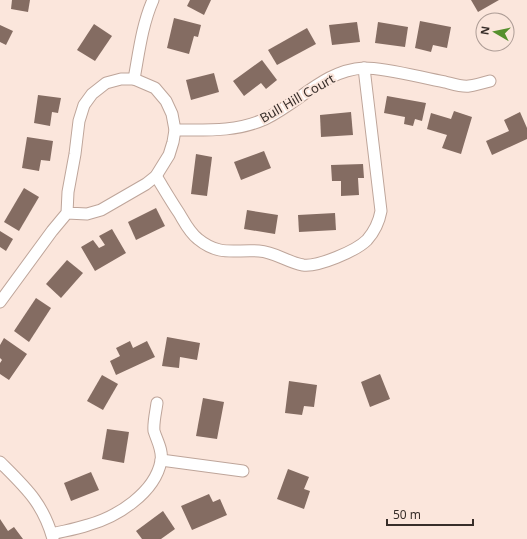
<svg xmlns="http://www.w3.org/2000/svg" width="527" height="539" font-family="'Noto Sans',sans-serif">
<rect width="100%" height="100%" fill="#fbe6dc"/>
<g fill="#846c62">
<polygon points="12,0 30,0 28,12 11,9"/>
<polygon points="190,0 211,0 204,15 187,6"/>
<polygon points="471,0 499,0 478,12"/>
<polygon points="174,18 201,25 198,37 194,36 189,54 167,48"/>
<polygon points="420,21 451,27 447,48 433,45 431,52 415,48"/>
<polygon points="357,22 360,42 332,45 329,25"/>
<polygon points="378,22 408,27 405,47 375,43"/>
<polygon points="94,24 112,36 95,61 77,50"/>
<polygon points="0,25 13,31 6,45 0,42"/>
<polygon points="307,28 316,44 277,65 268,50"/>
<polygon points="262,60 277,80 266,89 261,83 244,96 233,81"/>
<polygon points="214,73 219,92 191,100 186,80"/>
<polygon points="38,95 61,98 58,113 52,112 50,126 34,123"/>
<polygon points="387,96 426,103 422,121 415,119 413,126 404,124 405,117 384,113"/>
<polygon points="454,111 472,117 461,154 442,148 447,135 427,129 431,113 451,119"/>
<polygon points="351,112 353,135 321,137 320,115"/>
<polygon points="520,112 527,128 527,139 492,155 486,141 509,131 504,120"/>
<polygon points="27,137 53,141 50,161 41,160 39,171 22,168"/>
<polygon points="264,151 271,168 241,180 234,162"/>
<polygon points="196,154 212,157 207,196 191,194"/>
<polygon points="363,164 364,178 358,178 359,195 341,196 341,181 332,181 331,165"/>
<polygon points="24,188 39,197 19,231 4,222"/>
<polygon points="156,208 165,226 136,240 128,222"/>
<polygon points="247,210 278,215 275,234 244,229"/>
<polygon points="335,213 336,230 299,232 298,215"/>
<polygon points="112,229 126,253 95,271 81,247 93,240 99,248 105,245 99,236"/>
<polygon points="0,231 13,239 6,251 0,247"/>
<polygon points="67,260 83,273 61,298 46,284"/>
<polygon points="36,298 51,308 29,342 14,331"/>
<polygon points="167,337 200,343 197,360 180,357 179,368 162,366"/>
<polygon points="4,338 27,354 9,380 0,374 0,363 2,360 0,358 0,345"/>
<polygon points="130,341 133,348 147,341 155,357 116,375 110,361 120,356 116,348"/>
<polygon points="380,374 390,399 370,407 361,382"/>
<polygon points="102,375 118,384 103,410 87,401"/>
<polygon points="289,381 317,385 314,407 304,406 302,415 285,413"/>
<polygon points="203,398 224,402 217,439 196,436"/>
<polygon points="107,429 129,432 124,463 102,459"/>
<polygon points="288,469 309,477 304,489 310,491 304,509 277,499"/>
<polygon points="91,472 99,490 71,501 64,483"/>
<polygon points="209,494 213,502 220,499 227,515 192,530 181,506"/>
<polygon points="163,511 175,529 161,539 142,539 136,531"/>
<polygon points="0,519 8,531 14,527 23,539 0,539"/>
</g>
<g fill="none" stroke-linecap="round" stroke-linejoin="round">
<g stroke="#bea59a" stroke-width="13">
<g id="street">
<path d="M134,79C139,52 142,25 153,0"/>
<path d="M175,130C206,130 236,132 265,119C299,103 324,70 364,68C388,68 422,78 445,82C453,84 462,87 469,86C476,85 483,83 490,81"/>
<path d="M156,176C164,189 171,201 179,213C185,223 189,232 198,239C220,257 235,249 259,251C275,252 287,262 303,265C318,267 356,251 367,240C374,232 379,222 381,211L364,68"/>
<polyline points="0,302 52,231 67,213 68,192 75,154 79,121 84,105 92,94 106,83 121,79 134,79 155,88 166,101 172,114 175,130 173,142 169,155 156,176 146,184 101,210 87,214 67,213"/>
<polyline points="161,460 243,471"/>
<path d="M0,462C26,488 43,503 53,539"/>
<path d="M52,534C64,531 76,529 88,525C117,517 155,493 161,461C163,450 157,441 154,431C153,423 156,411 157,403"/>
</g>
</g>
<use href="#street" stroke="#fff" stroke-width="11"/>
</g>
<g text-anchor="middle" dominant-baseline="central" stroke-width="4" stroke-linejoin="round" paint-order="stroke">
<g font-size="13" fill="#382e2a" stroke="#fbe6dc">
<text transform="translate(297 98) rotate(-30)">Bull Hill Court</text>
</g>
</g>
<g transform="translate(495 32) rotate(279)"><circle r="19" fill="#fbe6dc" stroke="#ad9c95"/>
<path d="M0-3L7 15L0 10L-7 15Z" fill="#56902d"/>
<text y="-6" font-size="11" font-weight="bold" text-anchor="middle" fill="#382e2a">N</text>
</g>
<path d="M387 519v6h86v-6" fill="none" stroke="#382e2a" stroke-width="2"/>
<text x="393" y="519" font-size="12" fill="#382e2a" stroke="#fbe6dc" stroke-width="3" paint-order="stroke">50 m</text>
</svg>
